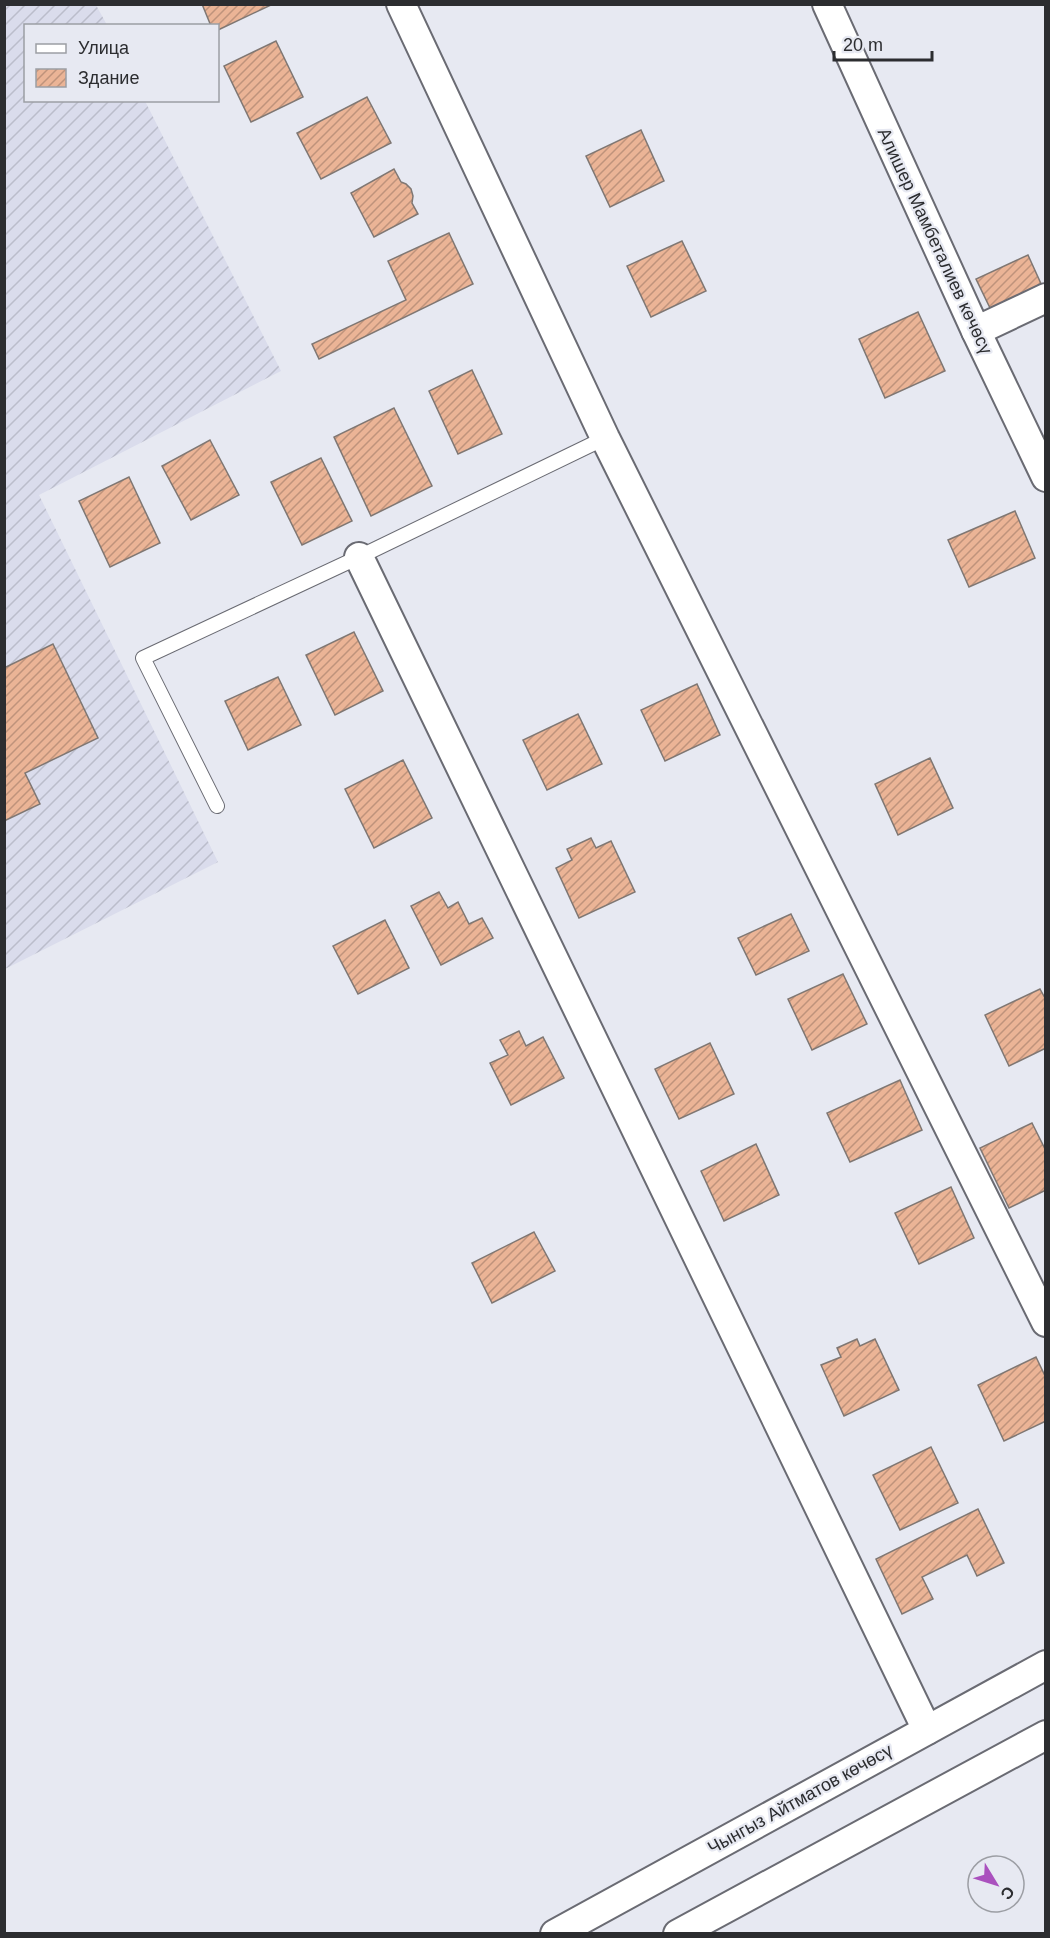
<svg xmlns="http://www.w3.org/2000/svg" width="1050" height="1938" font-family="Arial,sans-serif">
<defs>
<pattern id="industrial-furrows" width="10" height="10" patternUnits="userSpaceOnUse" patternTransform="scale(1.5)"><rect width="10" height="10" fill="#dadcec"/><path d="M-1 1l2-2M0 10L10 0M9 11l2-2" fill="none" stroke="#bbbdcb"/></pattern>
<pattern id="building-hatch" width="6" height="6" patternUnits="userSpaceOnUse" patternTransform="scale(1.5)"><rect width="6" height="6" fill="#ebb496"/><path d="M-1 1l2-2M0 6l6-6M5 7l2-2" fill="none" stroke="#bf937b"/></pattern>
</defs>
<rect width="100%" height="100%" fill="#e7e9f2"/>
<polygon fill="url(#industrial-furrows)" points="5,5 96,5 107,25 26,26 26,100 145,101 281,371 39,495 218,862 5,969"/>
<g fill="url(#building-hatch)" stroke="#7f7773" stroke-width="1.5">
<polygon points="202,4 273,4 218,30 218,26 211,26"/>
<polygon points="276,41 303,97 251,122 224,66"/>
<polygon points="367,97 391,143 321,179 297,133"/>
<polygon points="641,130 664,181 610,207 586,156"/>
<polygon points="394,169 401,182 406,184 411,189 413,196 412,203 418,214 374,237 351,193"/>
<polygon points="449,233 473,284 319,359 312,344 406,300 388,261"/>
<polygon points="682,241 706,291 651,317 627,266"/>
<polygon points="1028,255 1042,286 991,310 976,279"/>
<polygon points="918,312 945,371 885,398 859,339"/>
<polygon points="472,370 502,434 458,454 429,391"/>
<polygon points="394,408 432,486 371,516 334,437"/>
<polygon points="210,440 239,495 191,520 162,466"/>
<polygon points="321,458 352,521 302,545 271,482"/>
<polygon points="129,477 160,543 110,567 79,501"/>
<polygon points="1015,511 1035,558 969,587 948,540"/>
<polygon points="354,632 383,691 335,715 306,655"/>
<polygon points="53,644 98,738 25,773 40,804 4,821 4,668"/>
<polygon points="278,677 301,725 248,750 225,701"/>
<polygon points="697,684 720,735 665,761 641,710"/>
<polygon points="578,714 602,764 547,790 523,740"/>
<polygon points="930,758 953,808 898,835 875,784"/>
<polygon points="403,760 432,818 374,848 345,789"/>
<polygon points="591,838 596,848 611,841 635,892 579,918 556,868 572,860 567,849"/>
<polygon points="439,892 448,908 458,902 469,924 482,918 493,938 441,965 411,906"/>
<polygon points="791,914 809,951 756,975 738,938"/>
<polygon points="385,920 409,968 358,994 333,946"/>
<polygon points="843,974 867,1024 812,1050 788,999"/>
<polygon points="1040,989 1046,1000 1046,1048 1009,1066 985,1015"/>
<polygon points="519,1031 526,1046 543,1037 564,1078 511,1105 490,1063 508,1055 500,1040"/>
<polygon points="710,1043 734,1094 679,1119 655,1069"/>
<polygon points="900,1080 922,1130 850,1162 827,1113"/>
<polygon points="1032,1123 1046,1151 1046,1190 1009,1208 980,1148"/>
<polygon points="756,1144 779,1195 724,1221 701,1171"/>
<polygon points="951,1187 974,1238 919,1264 895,1213"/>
<polygon points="534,1232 555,1271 492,1303 472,1263"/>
<polygon points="857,1339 860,1346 875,1339 899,1390 844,1416 821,1365 841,1357 837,1348"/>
<polygon points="1036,1357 1046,1378 1046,1421 1004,1441 978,1385"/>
<polygon points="931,1447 958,1503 900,1530 873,1475"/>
<polygon points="978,1509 1004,1563 977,1576 967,1555 922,1577 933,1599 902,1614 876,1559"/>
</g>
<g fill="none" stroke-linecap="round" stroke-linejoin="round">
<g stroke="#6a6b73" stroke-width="16">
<polyline id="lane" points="217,806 143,658 359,557 605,438"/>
</g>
<g stroke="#6a6b73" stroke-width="32">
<g id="street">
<polyline points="401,4 605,438 1046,1322"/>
<polyline points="827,4 976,331 1046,477"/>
<polyline points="976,331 1046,298"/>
<polyline points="359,557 927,1730"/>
<polyline points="555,1934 1046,1665"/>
<polyline points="678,1934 1046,1735"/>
</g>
</g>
<use href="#lane" stroke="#fff" stroke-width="14"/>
<use href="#street" stroke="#fff" stroke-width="28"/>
</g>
<g text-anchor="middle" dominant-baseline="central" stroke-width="4.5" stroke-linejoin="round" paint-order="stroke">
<g font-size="18" fill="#2c2d30" stroke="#e7e9f2">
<text transform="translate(935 241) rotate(65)">Алишер Мамбеталиев көчөсү</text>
<text transform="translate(800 1799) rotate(-29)">Чынгыз Айтматов көчөсү</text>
</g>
</g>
<rect width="1050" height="1938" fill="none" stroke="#2c2d30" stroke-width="12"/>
<rect x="24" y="24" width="195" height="78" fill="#e7e9f2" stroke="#9c9ea4" stroke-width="1.5"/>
<rect x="36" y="44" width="30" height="9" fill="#ffffff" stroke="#9c9ea4" stroke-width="1.5"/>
<text x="78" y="54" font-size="18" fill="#2c2d30">Улица</text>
<rect x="36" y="69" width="30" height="18" fill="url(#building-hatch)" stroke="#9c9ea4" stroke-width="1.5"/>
<text x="78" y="84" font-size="18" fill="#2c2d30">Здание</text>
<g transform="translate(996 1884) rotate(128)"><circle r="28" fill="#e7e9f2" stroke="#9c9ea4" stroke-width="1.5"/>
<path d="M0-4.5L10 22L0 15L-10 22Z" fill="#aa51be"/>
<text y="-9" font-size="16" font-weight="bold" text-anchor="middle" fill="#2c2d30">С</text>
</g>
<path d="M834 51v9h98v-9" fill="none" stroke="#2c2d30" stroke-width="3"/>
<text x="843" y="51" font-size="18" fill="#2c2d30" stroke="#e7e9f2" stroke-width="4.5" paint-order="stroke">20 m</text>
</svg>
